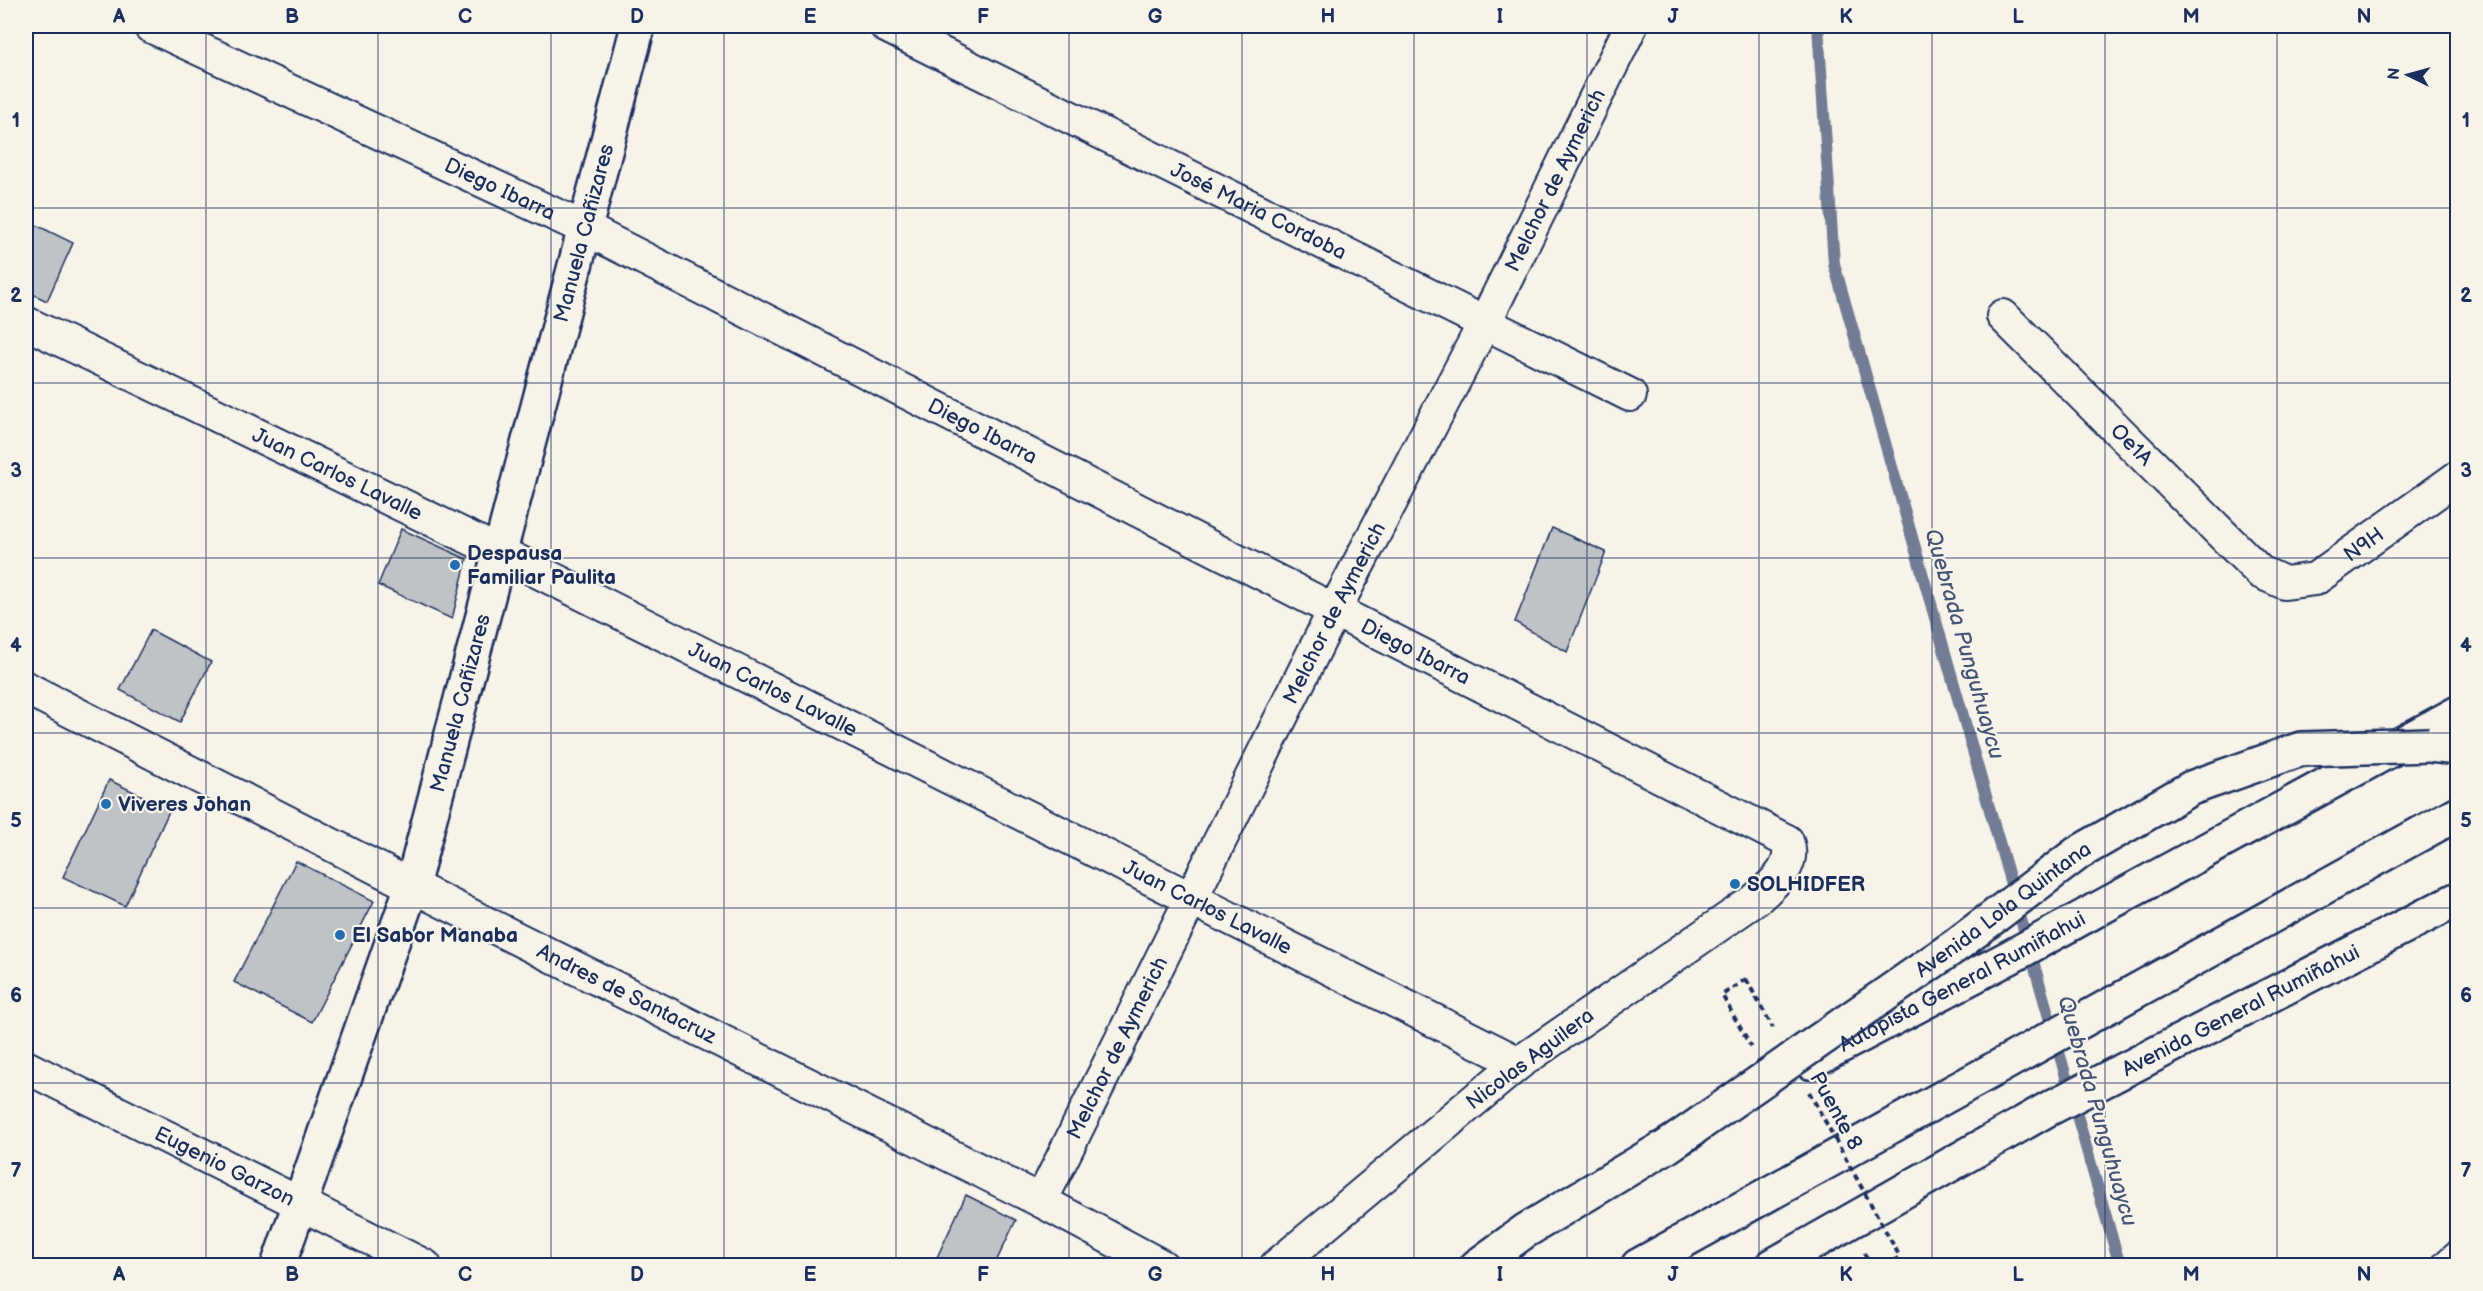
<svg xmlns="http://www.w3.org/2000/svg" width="2483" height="1291" font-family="'Balsamiq Sans',sans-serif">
<rect width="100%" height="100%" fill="#f7f3e8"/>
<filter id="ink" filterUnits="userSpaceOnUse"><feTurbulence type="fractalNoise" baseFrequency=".0167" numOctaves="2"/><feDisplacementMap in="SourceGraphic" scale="12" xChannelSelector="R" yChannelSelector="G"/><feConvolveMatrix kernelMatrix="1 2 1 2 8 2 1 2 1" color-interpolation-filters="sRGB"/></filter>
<g filter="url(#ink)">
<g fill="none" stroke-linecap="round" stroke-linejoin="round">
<polyline stroke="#727c95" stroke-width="12" points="1818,26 1834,264 2120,1266"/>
</g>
<g fill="#c0c3c5" stroke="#1b2f5e" stroke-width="1.5">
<polygon points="26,220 73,243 47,301 26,291"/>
<polygon points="1552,528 1606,552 1567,652 1515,622"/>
<polygon points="401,529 467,559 452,619 378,585"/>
<polygon points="151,630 211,662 180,722 120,690"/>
<polygon points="109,780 170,809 125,906 63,877"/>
<polygon points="296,861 374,901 312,1022 234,982"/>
<polygon points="966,1195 1016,1220 994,1266 933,1266"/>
</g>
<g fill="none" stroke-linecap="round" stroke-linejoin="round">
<g stroke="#1b2f5e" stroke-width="36">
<g id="minor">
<path id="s1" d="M150,26L584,228L1787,841C1797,866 1772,885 1755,900L1519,1063L1276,1266"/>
<path id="s2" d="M886,26L1630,395"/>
<path id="s3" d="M2003,316L2260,572L2285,583L2315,579L2458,477"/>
<path id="s4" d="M26,323L501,553L1519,1063"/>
<path id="s5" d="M26,688L412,886L1041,1201L1162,1266"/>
<path id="s6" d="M26,1067L425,1266"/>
<path id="s7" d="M1041,1201L1334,611L1485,322L1631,26"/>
<polyline points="2448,1266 2458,1257"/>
</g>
</g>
<g stroke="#1b2f5e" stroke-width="38">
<g id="tertiary">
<path id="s8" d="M278,1266L412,886L638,26"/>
</g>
</g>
<g stroke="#1b2f5e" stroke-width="38">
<polyline id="secondary" points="2429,745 2458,748"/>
</g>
<g stroke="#1b2f5e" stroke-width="38">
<g id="primary">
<path id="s9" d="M1772,1266L2048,1109L2458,899"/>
</g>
</g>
<g stroke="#1b2f5e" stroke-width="38">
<g id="trunk">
<path id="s10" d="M1810,1062L2010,957L2458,713"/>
<polyline points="1477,1266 1525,1231 1690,1132"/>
<polyline points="1638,1266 2458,813"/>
</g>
</g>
<g stroke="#1b2f5e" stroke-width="4" stroke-dasharray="6 4.5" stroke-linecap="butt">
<polyline points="1746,979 1722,995 1751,1047"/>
<polyline points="1864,1253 1871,1266"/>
<polyline points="1884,1266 1900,1257"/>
</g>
<use href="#minor" stroke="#f7f3e8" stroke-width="32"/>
<use href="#tertiary" stroke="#f7f3e8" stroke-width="33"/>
<use href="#secondary" stroke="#f7f3e8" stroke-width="33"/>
<use href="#primary" stroke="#f7f3e8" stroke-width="33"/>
<use href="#trunk" stroke="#f7f3e8" stroke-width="33"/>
<g stroke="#1b2f5e" stroke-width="38" stroke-linecap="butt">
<g id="secondary-bridge">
<path id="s11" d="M1665,1148L1958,944L2078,853L2191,788L2301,749L2429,745"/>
</g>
</g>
<g stroke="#1b2f5e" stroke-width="4" stroke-dasharray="6 4.5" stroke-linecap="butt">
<polyline points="1746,979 1773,1028"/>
<polyline points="1809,1092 1900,1257"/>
</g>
<use href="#secondary-bridge" stroke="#f7f3e8" stroke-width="33"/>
</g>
</g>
<path fill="none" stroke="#1b2f5e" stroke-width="1.5" stroke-opacity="0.55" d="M206,26V1266M378,26V1266M551,26V1266M724,26V1266M896,26V1266M1069,26V1266M1242,26V1266M1414,26V1266M1587,26V1266M1759,26V1266M1932,26V1266M2105,26V1266M2277,26V1266M26,208H2458M26,383H2458M26,558H2458M26,733H2458M26,908H2458M26,1083H2458"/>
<g fill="#1f6fb2" stroke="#f7f3e8" stroke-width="2">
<circle cx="455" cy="565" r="6"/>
<circle cx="106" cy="804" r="6"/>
<circle cx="1735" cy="884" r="6"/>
<circle cx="340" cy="935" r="6"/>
</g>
<g text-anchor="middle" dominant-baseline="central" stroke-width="4.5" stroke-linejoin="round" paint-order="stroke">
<g font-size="21" fill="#1b2f5e" stroke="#f7f3e8">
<text stroke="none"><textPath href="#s7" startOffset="1143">Melchor de Aymerich</textPath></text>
<text stroke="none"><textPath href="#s1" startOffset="386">Diego Ibarra</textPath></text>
<text stroke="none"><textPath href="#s2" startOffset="416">José Maria Cordoba</textPath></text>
<text stroke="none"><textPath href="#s8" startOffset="1078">Manuela Cañizares</textPath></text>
<text stroke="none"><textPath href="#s1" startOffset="926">Diego Ibarra</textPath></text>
<text stroke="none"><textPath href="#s3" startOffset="182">Oe1A</textPath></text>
<text stroke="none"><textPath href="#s4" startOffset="346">Juan Carlos Lavalle</textPath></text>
<text stroke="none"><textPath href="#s3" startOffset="480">N9H</textPath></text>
<text stroke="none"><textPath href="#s7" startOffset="657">Melchor de Aymerich</textPath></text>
<text stroke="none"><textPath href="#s1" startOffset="1412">Diego Ibarra</textPath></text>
<text stroke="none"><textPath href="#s4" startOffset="832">Juan Carlos Lavalle</textPath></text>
<text stroke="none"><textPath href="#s8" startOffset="592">Manuela Cañizares</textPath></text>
<text stroke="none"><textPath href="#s4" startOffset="1318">Juan Carlos Lavalle</textPath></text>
<text stroke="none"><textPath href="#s11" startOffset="414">Avenida Lola Quintana</textPath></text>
<text stroke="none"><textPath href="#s10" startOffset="172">Autopista General Rumiñahui</textPath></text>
<text stroke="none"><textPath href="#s5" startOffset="674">Andres de Santacruz</textPath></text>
<text stroke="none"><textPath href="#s9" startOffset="534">Avenida General Rumiñahui</textPath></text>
<text stroke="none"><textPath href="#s7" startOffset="171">Melchor de Aymerich</textPath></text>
<text transform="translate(1530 1059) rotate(-37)">Nicolas Aguilera</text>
<text transform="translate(1836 1111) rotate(61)">Puente 8</text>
<text stroke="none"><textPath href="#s6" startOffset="222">Eugenio Garzon</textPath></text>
</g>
<g font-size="21" font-weight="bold" fill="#1b2f5e" stroke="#f7f3e8" text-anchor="start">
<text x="467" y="553">Despausa<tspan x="467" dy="24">Familiar Paulita</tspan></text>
<text x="118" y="804">Viveres Johan</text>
<text x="1747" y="884">SOLHIDFER</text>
<text x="352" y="935">El Sabor Manaba</text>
</g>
<g font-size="22" font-style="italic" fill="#465679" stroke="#f7f3e8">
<text transform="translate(1964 644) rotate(74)">Quebrada Punguhuaycu</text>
<text transform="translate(2097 1111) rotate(74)">Quebrada Punguhuaycu</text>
</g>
</g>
<rect width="2483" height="1291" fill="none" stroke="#f7f3e8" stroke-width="66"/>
<g transform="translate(2408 75) rotate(275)" stroke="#f7f3e8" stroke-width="4.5" paint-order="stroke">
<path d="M0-4.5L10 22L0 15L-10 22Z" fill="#1b2f5e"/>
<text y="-9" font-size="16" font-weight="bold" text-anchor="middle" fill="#1b2f5e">N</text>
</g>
<rect x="33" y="33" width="2417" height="1225" fill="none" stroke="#1b2f5e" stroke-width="2"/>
<g font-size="20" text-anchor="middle" font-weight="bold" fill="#1b2f5e">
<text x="119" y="23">A</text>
<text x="292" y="23">B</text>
<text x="465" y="23">C</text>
<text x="637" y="23">D</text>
<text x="810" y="23">E</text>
<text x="983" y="23">F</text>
<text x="1155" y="23">G</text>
<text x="1328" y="23">H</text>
<text x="1500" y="23">I</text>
<text x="1673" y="23">J</text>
<text x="1846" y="23">K</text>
<text x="2018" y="23">L</text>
<text x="2191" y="23">M</text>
<text x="2364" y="23">N</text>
<text x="16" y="127">1</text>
<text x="2466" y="127">1</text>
<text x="16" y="302">2</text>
<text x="2466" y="302">2</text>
<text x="16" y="477">3</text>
<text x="2466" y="477">3</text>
<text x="16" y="652">4</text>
<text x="2466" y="652">4</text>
<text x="16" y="827">5</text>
<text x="2466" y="827">5</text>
<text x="16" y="1002">6</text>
<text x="2466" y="1002">6</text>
<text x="16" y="1177">7</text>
<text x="2466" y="1177">7</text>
<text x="119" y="1281">A</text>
<text x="292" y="1281">B</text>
<text x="465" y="1281">C</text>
<text x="637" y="1281">D</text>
<text x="810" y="1281">E</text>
<text x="983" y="1281">F</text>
<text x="1155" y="1281">G</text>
<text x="1328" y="1281">H</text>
<text x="1500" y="1281">I</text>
<text x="1673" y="1281">J</text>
<text x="1846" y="1281">K</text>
<text x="2018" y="1281">L</text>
<text x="2191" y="1281">M</text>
<text x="2364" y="1281">N</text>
</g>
</svg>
